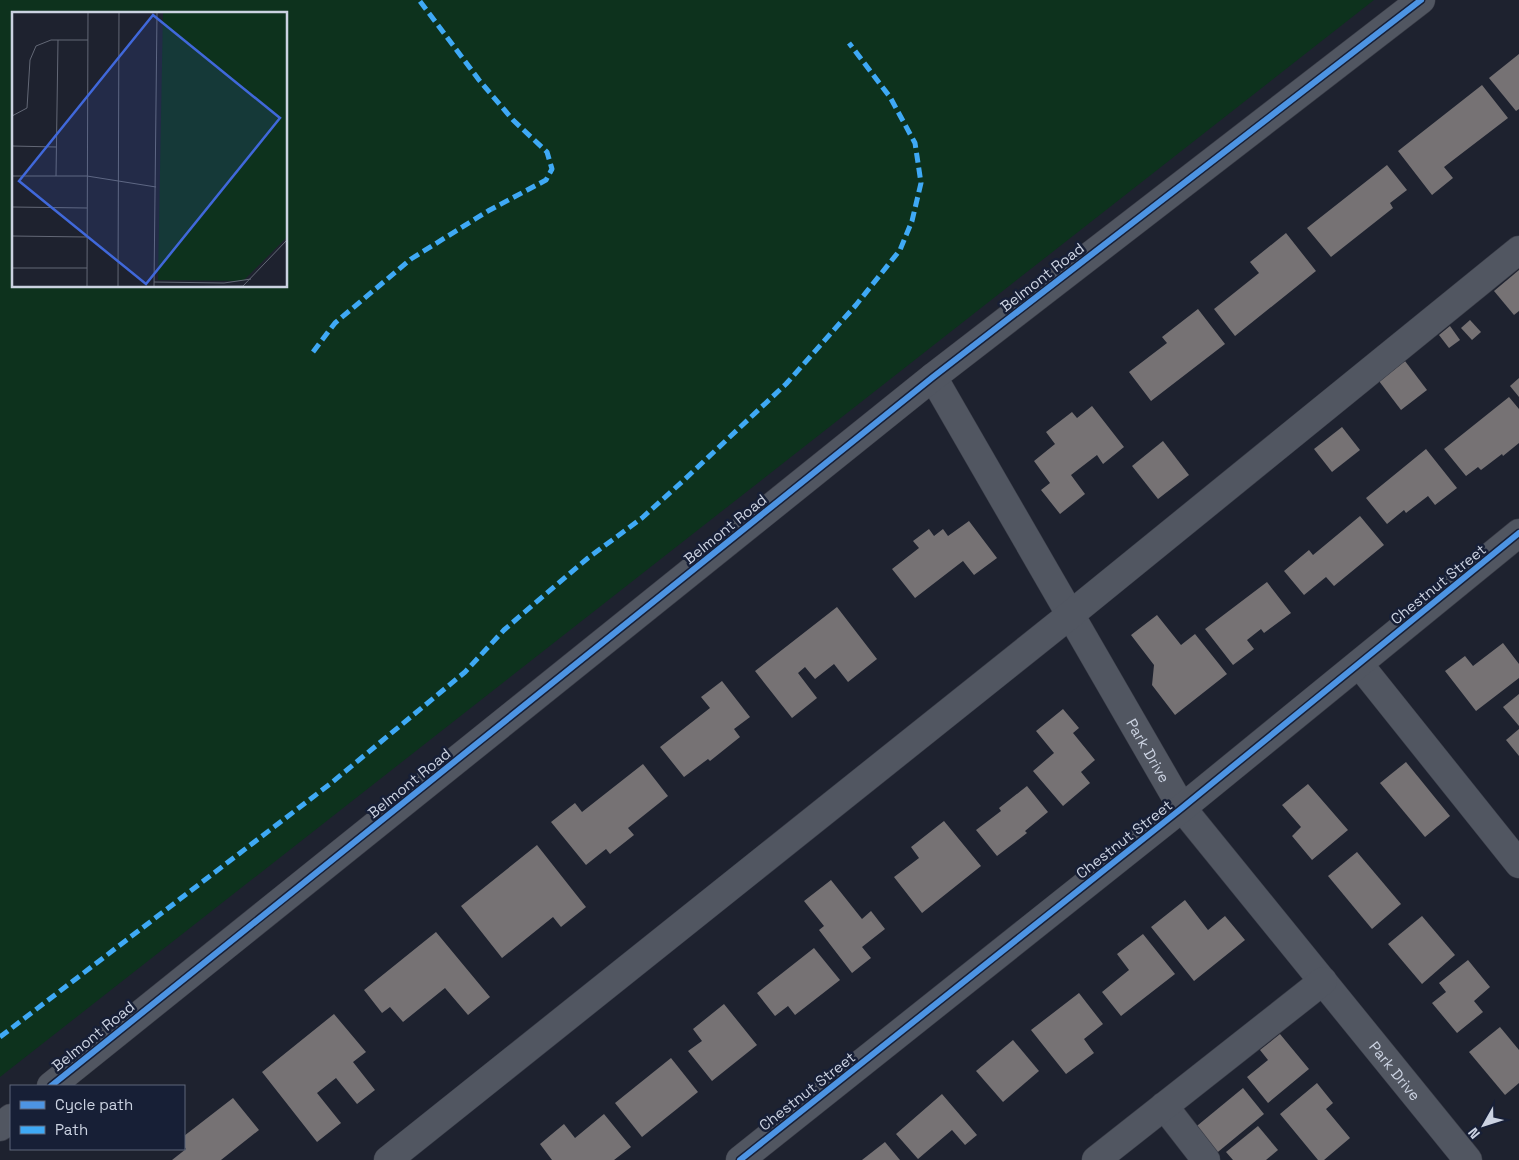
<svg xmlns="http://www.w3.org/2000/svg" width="1519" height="1160" font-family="'Space Grotesk',sans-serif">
<rect width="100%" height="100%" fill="#1e222f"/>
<path fill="#0d321d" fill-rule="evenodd" d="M0,0H1374L0,1077ZM14,14H286V286H14Z"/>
<g fill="#767274">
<polygon points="1519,54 1519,109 1516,111 1489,78"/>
<polygon points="1482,85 1508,118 1444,167 1453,178 1432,195 1398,151"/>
<polygon points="1387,165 1407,190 1390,203 1393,208 1331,257 1307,228"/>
<polygon points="1286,233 1316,271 1235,336 1214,309 1259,273 1250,262"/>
<polygon points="1519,270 1519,311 1514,315 1494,291"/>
<polygon points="1198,309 1225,344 1151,401 1129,372 1167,343 1162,337"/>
<polygon points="1470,320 1481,332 1472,340 1461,328"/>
<polygon points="1450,326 1460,340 1449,348 1439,335"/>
<polygon points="1405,361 1427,390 1401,410 1379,381"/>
<polygon points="1519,378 1519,397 1510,386"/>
<polygon points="1509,397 1519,409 1519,443 1503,456 1502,454 1481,470 1478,467 1466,476 1444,449"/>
<polygon points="1092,406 1124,447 1103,464 1097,455 1071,475 1085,494 1060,514 1041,490 1050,483 1034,461 1055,444 1046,432 1072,412 1077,418"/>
<polygon points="1342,427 1360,450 1332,472 1314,449"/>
<polygon points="1163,441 1189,475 1158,499 1132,466"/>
<polygon points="1426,449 1457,488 1435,505 1428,496 1406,513 1404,510 1387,524 1366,498"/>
<polygon points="1360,516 1384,545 1334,586 1326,577 1304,595 1284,571 1309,550 1313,555"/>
<polygon points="969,521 997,558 974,575 963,561 915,598 892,569 919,548 913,541 929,529 934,536 943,529 948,536"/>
<polygon points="1267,582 1291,613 1264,633 1261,629 1247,640 1254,649 1233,665 1205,629"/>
<polygon points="837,607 877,659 848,682 834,664 815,679 805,667 798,673 817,698 792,718 755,671"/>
<polygon points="1157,615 1181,645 1195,634 1227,674 1175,715 1152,685 1154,665 1131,635"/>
<polygon points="1503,643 1519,664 1519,678 1476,711 1445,671 1465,656 1473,666"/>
<polygon points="722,681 750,717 734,729 740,737 710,761 708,759 684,777 660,747 710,708 701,697"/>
<polygon points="1519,694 1519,726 1503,707"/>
<polygon points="1063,709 1079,728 1073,733 1095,760 1081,772 1090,783 1063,806 1033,771 1054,753 1036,731"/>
<polygon points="1519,729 1519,756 1506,740"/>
<polygon points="1406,762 1450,816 1425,837 1380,783"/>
<polygon points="643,764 668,796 628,828 634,835 610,854 606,849 586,865 551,822 575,803 582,812"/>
<polygon points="1308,784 1348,830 1312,860 1292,836 1301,827 1282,805"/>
<polygon points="1027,786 1048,812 1025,831 1027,833 997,856 976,830 1001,811 999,808"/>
<polygon points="944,821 981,866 922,913 894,877 919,858 911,847"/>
<polygon points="537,845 586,907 561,927 553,917 502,958 461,906"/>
<polygon points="1357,852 1401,904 1372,929 1328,876"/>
<polygon points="831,880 862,919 871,911 885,929 862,947 871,958 852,973 819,930 824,926 804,901"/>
<polygon points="1185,900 1208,930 1225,916 1245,940 1194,981 1151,927"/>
<polygon points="1422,916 1455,955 1422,984 1388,944"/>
<polygon points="436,932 490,997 468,1015 445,988 403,1022 390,1007 382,1013 364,990"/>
<polygon points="1143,934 1175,974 1121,1016 1102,992 1129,970 1117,954"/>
<polygon points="814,948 840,980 795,1015 788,1006 775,1016 757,993"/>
<polygon points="1468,960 1490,987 1474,1001 1483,1012 1457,1033 1432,1003 1446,992 1439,983"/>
<polygon points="1079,993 1103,1024 1084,1039 1094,1053 1066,1074 1031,1030"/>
<polygon points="724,1004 757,1045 712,1081 688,1051 702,1041 693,1029"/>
<polygon points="334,1014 366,1052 353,1062 375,1090 357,1104 336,1078 317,1093 341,1123 317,1142 262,1072"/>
<polygon points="1500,1027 1519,1050 1519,1083 1505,1095 1469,1052"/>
<polygon points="1280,1034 1309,1069 1268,1103 1247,1077 1268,1060 1260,1050"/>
<polygon points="1013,1040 1039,1071 1003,1102 976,1071"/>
<polygon points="671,1058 698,1092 642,1137 615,1103"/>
<polygon points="1317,1083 1333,1103 1326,1109 1350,1138 1324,1160 1318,1160 1280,1114"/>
<polygon points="1243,1088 1264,1114 1213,1156 1192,1130"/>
<polygon points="942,1094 977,1135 965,1145 952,1130 918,1159 896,1134"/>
<polygon points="233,1098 259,1130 221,1160 172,1160 186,1149 184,1146 184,1136"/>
<polygon points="604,1114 631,1147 614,1160 552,1160 540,1144 564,1124 575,1138"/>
<polygon points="1258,1126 1278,1150 1266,1160 1233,1160 1226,1152"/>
<polygon points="885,1142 900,1160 862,1160"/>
</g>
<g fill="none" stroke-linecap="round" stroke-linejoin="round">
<g stroke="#393c47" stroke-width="29">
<g id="minor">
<path id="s1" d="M933,377L1182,808L1468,1160"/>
<polyline points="1359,664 1519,864"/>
<polyline points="51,1086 933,377 1421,0"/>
<polyline points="1164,1106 1206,1160"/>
<polyline points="0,1127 11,1118"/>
<polyline points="388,1160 1070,615 1519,250"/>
<polyline points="740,1160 1182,808 1519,533"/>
<polyline points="1096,1160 1323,981"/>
</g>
</g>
<use href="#minor" stroke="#515661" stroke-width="28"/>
<g stroke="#3fa9f5" stroke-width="5" stroke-dasharray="10 5" stroke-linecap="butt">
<polyline points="313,352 335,323 411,259 488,211 546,180 552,169 547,152 513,120 479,80 419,0"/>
<polyline points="0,1037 330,784 465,672 504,630 534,604 588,558 642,518 684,480 786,384 856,305 900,250 912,221 921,183 915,143 890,97 849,43"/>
</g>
<g stroke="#171f36" stroke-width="9">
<g id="cycleway">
<polyline points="51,1086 933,377 1421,0"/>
<polyline points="740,1160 1182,808 1519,533"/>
</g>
</g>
<use href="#cycleway" stroke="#4d94e3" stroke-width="6"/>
</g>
<g text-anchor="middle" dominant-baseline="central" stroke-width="5" stroke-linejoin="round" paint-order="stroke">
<g font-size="15" fill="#cbd2e1" stroke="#171f36">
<text transform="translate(1042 277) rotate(-38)">Belmont Road</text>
<text transform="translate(725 529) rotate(-39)">Belmont Road</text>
<text transform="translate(1438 584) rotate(-39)">Chestnut Street</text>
<text stroke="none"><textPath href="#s1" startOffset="431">Park Drive</textPath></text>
<text transform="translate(409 783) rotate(-39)">Belmont Road</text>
<text transform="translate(1124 839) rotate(-38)">Chestnut Street</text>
<text transform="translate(93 1036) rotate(-39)">Belmont Road</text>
<text stroke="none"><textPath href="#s1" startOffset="836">Park Drive</textPath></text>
<text transform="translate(807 1091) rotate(-38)">Chestnut Street</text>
</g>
</g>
<g transform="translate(12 12)">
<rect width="275" height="275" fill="#1e222f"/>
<path d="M151,0H275V225L231,269L146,268Z" fill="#0d321d"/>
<path fill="none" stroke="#636876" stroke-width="1" d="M0,104L15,96L18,48L24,34L39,28H76M0,134L44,135M0,164H75L144,175M44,164L46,28M0,195L75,196M0,224L75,225M0,256H75M142,270L212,271L239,267M75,275L76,0M106,275L107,0M142,275L145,0M142,275L231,274L275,228"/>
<path fill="#4068da" fill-opacity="0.15" stroke="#4068da" stroke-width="2.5" d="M141,3L268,106L134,272L7,169Z"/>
<rect width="275" height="275" fill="none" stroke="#cbd2e1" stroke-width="2.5"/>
</g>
<rect x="10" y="1085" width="175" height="65" fill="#171f36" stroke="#5f677a"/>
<rect x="20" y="1101" width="25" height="8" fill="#4d94e3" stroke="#5f677a"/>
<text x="55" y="1110" font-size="15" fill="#cbd2e1">Cycle path</text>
<rect x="20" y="1126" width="25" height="8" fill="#3fa9f5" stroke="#5f677a"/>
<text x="55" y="1135" font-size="15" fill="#cbd2e1">Path</text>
<g transform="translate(1484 1125) rotate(231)" stroke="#171f36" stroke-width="4" paint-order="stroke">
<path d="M0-4L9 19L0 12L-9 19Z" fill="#cbd2e1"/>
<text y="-8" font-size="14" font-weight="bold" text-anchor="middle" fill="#cbd2e1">N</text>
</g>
</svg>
